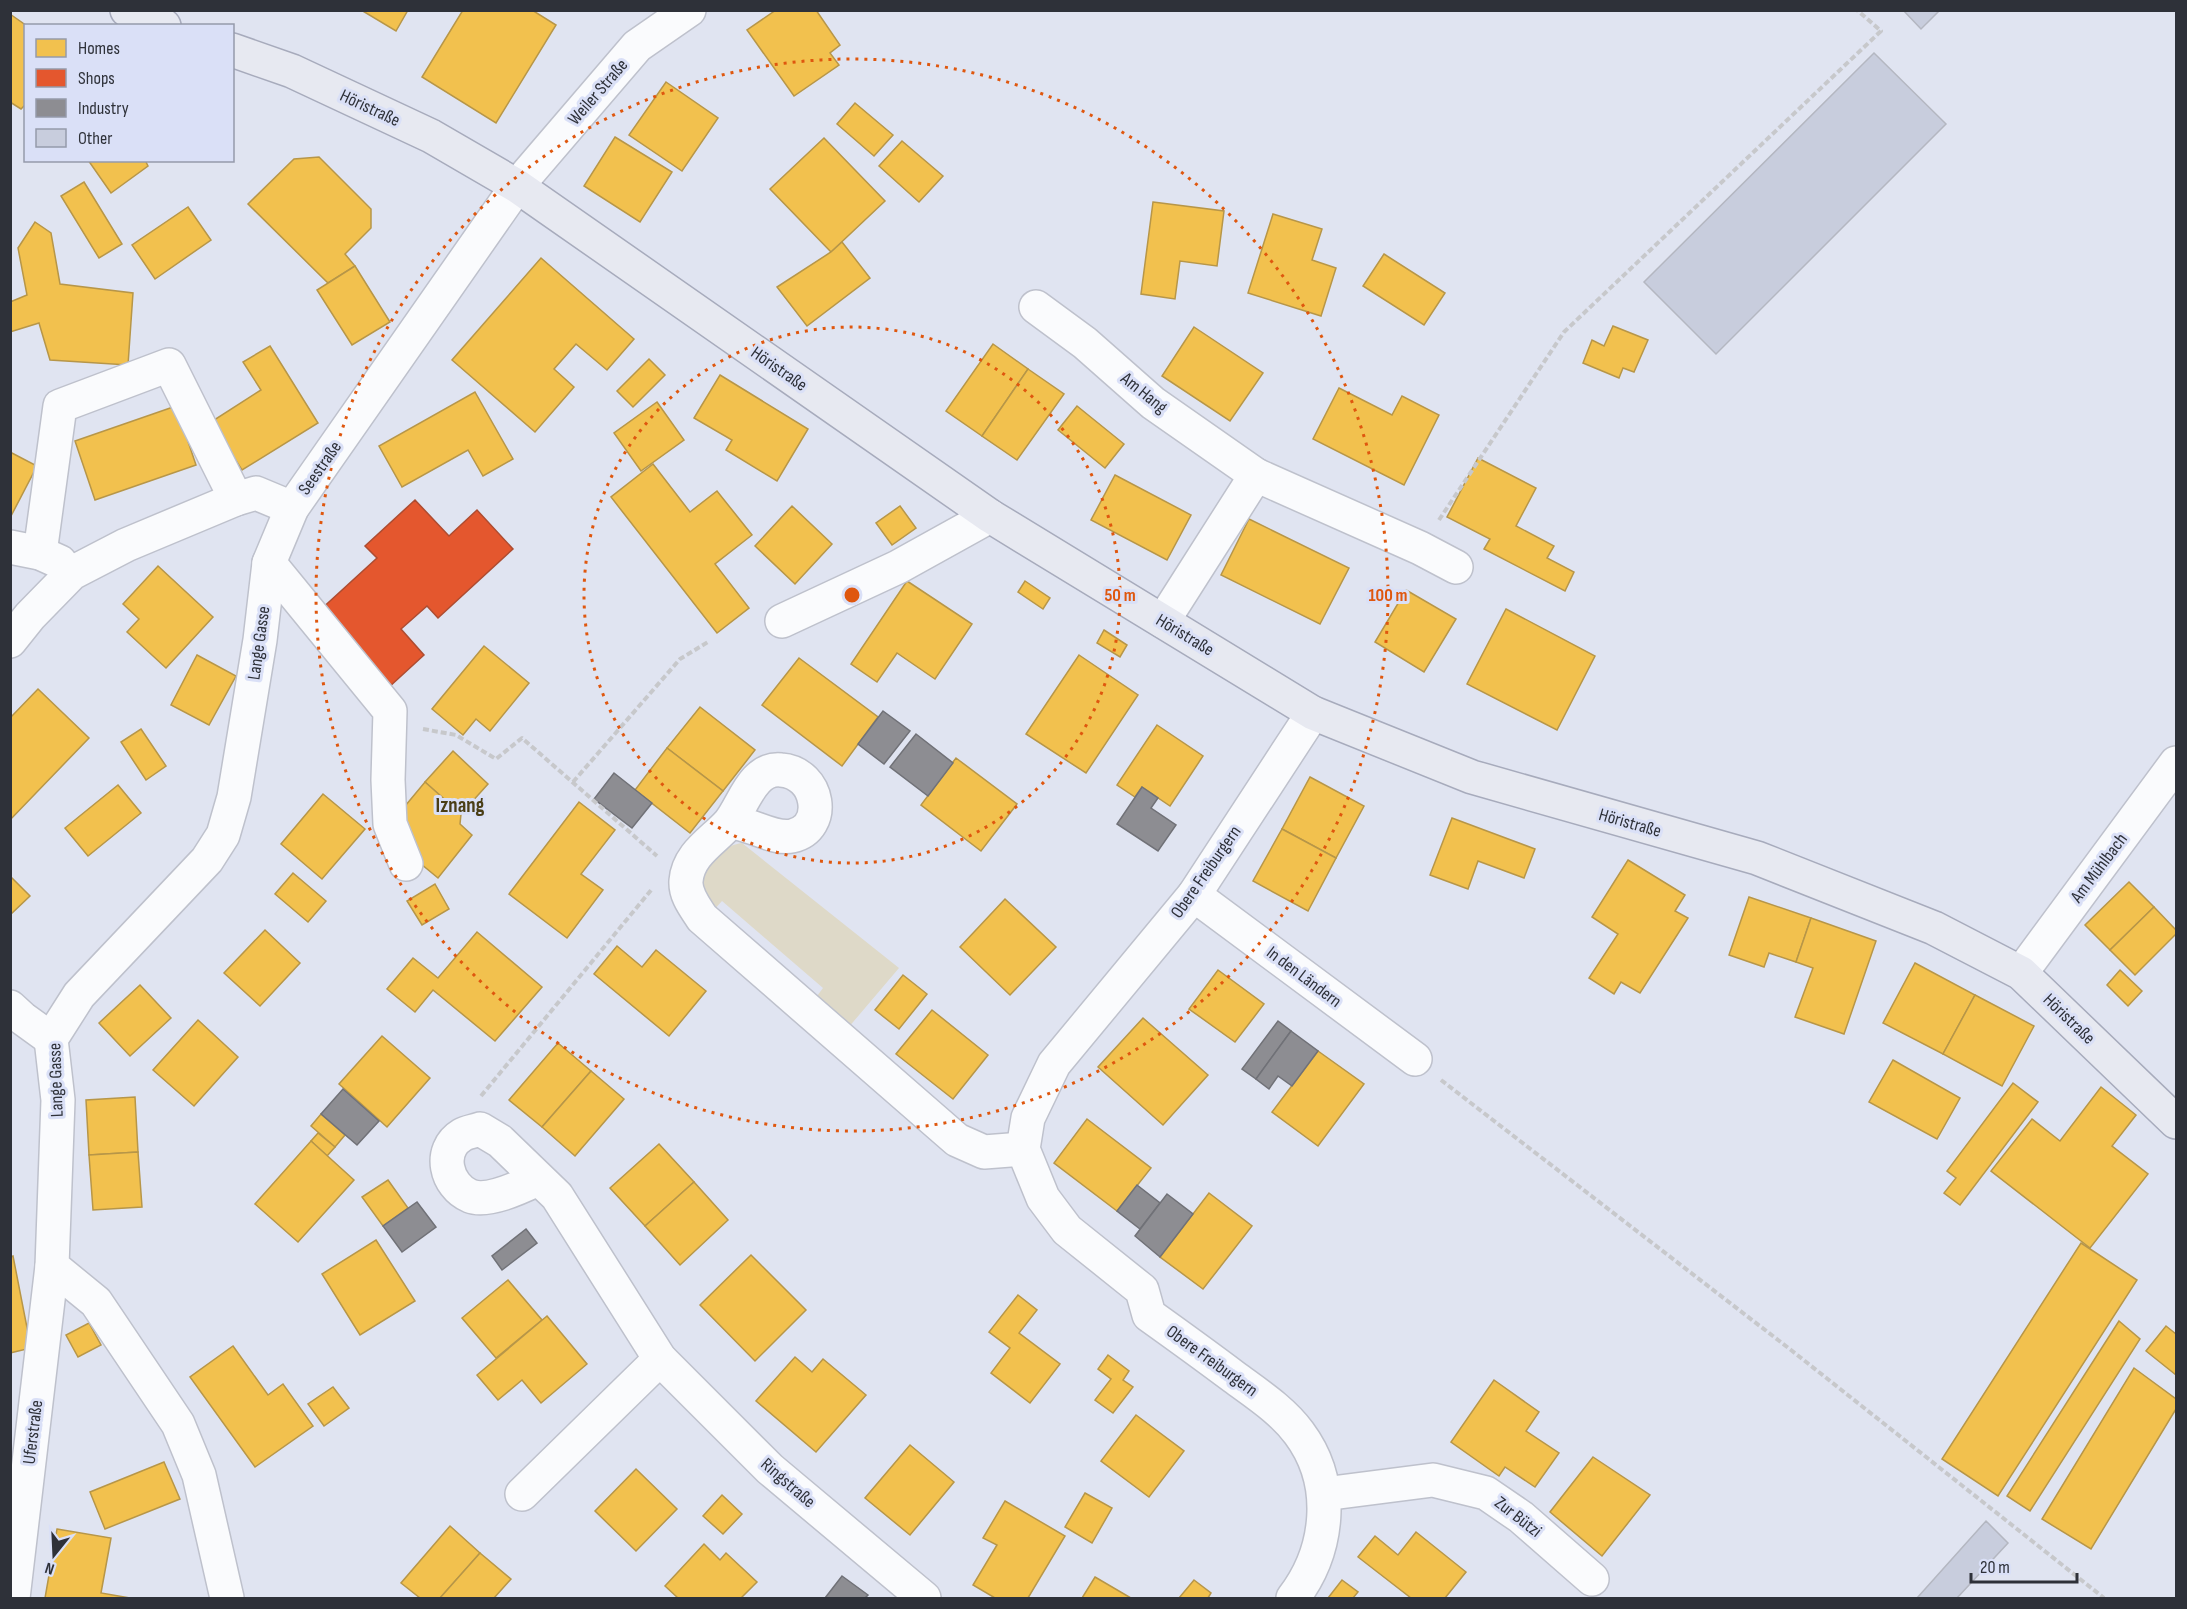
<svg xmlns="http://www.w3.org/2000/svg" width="2187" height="1609" font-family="'Sofia Sans Condensed',sans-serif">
<rect width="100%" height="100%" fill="#e0e4f1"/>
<path fill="#ded9c8" d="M742,843L899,968L848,1028L814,1000L823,988L722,901L711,913C708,905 701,893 702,885C705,863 721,846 742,843Z"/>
<g fill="#f2c14e" stroke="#b79648" stroke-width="1.5">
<polygon points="361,10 408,10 396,31"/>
<polygon points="463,10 532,10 556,25 496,123 422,77"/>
<polygon points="776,10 816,10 840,45 830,53 839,65 794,96 747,30"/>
<polygon points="10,14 27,26 26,26 26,104 21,109 10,102"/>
<polygon points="666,82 718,118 682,171 629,135"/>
<polygon points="855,103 893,135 874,156 837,124"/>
<polygon points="615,137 672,172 640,222 584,186"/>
<polygon points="824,138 885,201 831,252 770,189"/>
<polygon points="902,141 943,176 919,202 879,166"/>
<polygon points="319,157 371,209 371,228 345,254 355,266 328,283 248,204 294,159"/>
<polygon points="88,160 145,160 148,166 111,193"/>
<polygon points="84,182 122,244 99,258 61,196"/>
<polygon points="1153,202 1224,211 1217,266 1180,261 1175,299 1141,294"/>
<polygon points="188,207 211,240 155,279 132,245"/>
<polygon points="1273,214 1322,229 1312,260 1336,268 1321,316 1248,293"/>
<polygon points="35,222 51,233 60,284 133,293 128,365 50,360 39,323 10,332 10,302 27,295 18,248"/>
<polygon points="842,242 870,278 807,326 777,287 831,252"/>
<polygon points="1384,254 1445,293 1424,325 1363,286"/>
<polygon points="541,258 634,339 607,370 576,344 554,369 574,387 535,432 452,360"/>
<polygon points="355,266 390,322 352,345 317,290"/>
<polygon points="1613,326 1648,340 1634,372 1623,368 1619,378 1583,363 1592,340 1604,346"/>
<polygon points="1194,327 1263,373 1230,421 1162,376"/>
<polygon points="993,344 1028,369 982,436 946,411"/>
<polygon points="270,346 318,423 242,470 211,422 261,390 243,362"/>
<polygon points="649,359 665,375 633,407 617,391"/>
<polygon points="1028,369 1064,394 1017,460 982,436"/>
<polygon points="720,375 808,429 777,481 726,450 732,440 694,418"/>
<polygon points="1339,388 1392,415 1402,396 1439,415 1404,485 1313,439"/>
<polygon points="475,392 513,459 483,476 468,450 402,487 379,446"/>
<polygon points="657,402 684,440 641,471 614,433"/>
<polygon points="176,406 196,465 95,500 75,441"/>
<polygon points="1077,406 1124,444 1105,468 1058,430"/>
<polygon points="10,452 37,466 10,518"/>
<polygon points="1478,458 1536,488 1516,526 1554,546 1547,558 1574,572 1565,591 1484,549 1490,539 1447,517"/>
<polygon points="653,464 690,512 717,491 752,535 715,564 749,608 717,633 611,497"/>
<polygon points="1115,475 1191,515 1167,560 1091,520"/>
<polygon points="792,506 832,544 795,584 755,546"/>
<polygon points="900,506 916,528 892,545 876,523"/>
<polygon points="1249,519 1349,568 1320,624 1221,575"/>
<polygon points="158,566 213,617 166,668 127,632 139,619 123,604"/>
<polygon points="907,581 972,624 935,679 897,653 877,682 851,664"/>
<polygon points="1025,581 1050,598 1043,609 1018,592"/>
<polygon points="1406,590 1456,619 1424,672 1375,642"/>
<polygon points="1506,609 1595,656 1557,730 1467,684"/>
<polygon points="1104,630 1127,645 1120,657 1097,643"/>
<polygon points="484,646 529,683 490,731 476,719 463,735 432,709"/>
<polygon points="197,655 236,676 209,725 171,705"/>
<polygon points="1079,655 1138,695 1086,773 1026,734"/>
<polygon points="799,658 878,717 842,766 762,705"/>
<polygon points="38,689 89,738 10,820 10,718"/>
<polygon points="700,707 755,750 723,791 667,748"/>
<polygon points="1157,725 1203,756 1170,806 1142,787 1135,797 1117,785"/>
<polygon points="141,729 166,766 146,780 121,742"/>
<polygon points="667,748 723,791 690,833 635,790"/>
<polygon points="453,751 488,784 461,814 425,782"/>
<polygon points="956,758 1017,804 981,851 921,805"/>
<polygon points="1310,777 1364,806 1336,858 1282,829"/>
<polygon points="425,782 461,814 460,824 472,835 438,878 409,854 396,817"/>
<polygon points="118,785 141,813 88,856 65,828"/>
<polygon points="323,794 365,829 322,879 281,844"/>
<polygon points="579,802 615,830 581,874 603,890 567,938 509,894"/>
<polygon points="1452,818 1535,849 1524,878 1478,861 1468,889 1430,875"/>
<polygon points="1282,829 1336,858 1308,911 1253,881"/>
<polygon points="1628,860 1685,895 1675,911 1688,918 1640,993 1621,982 1614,994 1589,978 1618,934 1592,917"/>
<polygon points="293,873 326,901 308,922 275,894"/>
<polygon points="10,876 30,896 10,915"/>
<polygon points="2129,882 2154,907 2110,950 2085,925"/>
<polygon points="435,884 449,909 422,925 407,901"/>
<polygon points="1749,897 1811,918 1796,962 1769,953 1764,967 1729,955"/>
<polygon points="1005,899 1056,947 1010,995 960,947"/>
<polygon points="2154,907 2176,930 2176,934 2135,975 2110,950"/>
<polygon points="1811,918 1876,941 1844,1034 1795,1017 1813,968 1796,962"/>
<polygon points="265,930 300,963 260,1006 224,973"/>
<polygon points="477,932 542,987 495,1041 433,990 415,1012 387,989 413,958 438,978"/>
<polygon points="617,946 642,967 656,950 706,991 669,1036 594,974"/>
<polygon points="1915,963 1975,995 1943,1054 1883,1023"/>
<polygon points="1218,970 1264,1004 1235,1042 1189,1009"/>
<polygon points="2120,970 2142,991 2128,1006 2107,985"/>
<polygon points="903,975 927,994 899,1029 875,1010"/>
<polygon points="140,985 171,1018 130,1056 99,1023"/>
<polygon points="1975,995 2034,1026 2002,1086 1943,1054"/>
<polygon points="932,1010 988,1055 953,1099 896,1054"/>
<polygon points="1143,1018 1208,1075 1163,1125 1098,1067"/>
<polygon points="198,1020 238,1057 194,1106 153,1070"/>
<polygon points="382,1036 430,1078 387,1127 339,1084"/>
<polygon points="558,1043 591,1071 542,1127 509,1100"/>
<polygon points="1318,1051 1364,1084 1318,1146 1272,1112"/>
<polygon points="1893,1060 1960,1098 1937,1139 1869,1102"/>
<polygon points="591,1071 624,1099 575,1156 542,1127"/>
<polygon points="2013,1083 2038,1102 1960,1205 1944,1193 1956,1178 1947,1171"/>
<polygon points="2101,1087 2136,1115 2112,1146 2148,1174 2090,1248 1991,1171 2032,1119 2060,1141"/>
<polygon points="135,1097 138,1152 89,1155 86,1100"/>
<polygon points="321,1114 345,1135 335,1147 311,1126"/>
<polygon points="1087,1119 1151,1168 1117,1211 1054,1163"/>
<polygon points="318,1133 335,1147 327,1156 311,1141"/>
<polygon points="311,1141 354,1180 298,1242 255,1204"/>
<polygon points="659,1144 694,1182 645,1226 610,1188"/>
<polygon points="138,1152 142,1207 93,1210 89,1155"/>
<polygon points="388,1180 408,1208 383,1226 362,1197"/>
<polygon points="694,1182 728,1220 680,1265 645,1226"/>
<polygon points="1209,1193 1252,1226 1203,1289 1160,1257"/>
<polygon points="376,1240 415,1301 360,1335 322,1274"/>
<polygon points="2081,1243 2137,1280 1998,1496 1942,1459"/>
<polygon points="751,1255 806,1310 755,1361 700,1305"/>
<polygon points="13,1256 31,1348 10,1353 10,1257"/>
<polygon points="508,1280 542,1320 496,1358 462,1318"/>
<polygon points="1018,1295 1037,1310 1019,1333 1060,1364 1030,1403 991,1373 1010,1348 989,1332"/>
<polygon points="547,1316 587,1364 541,1403 522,1380 498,1400 477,1375"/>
<polygon points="2119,1321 2140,1339 2030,1511 2007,1496"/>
<polygon points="89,1323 101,1345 78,1357 66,1335"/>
<polygon points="2166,1326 2176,1334 2176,1375 2146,1351"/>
<polygon points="233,1346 268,1395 283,1384 313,1426 255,1467 190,1377"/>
<polygon points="1108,1355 1129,1371 1123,1380 1133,1387 1113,1413 1095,1400 1111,1379 1098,1369"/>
<polygon points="795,1357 812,1372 823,1359 866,1395 816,1452 756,1401"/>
<polygon points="2134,1368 2176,1399 2176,1409 2091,1549 2042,1519"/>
<polygon points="1494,1380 1539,1412 1526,1431 1559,1453 1535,1487 1505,1467 1499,1476 1451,1442"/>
<polygon points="333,1387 349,1408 324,1426 308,1404"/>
<polygon points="1136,1415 1184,1451 1149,1497 1101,1461"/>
<polygon points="910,1445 954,1482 910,1535 865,1498"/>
<polygon points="1593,1457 1650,1495 1602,1556 1550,1512"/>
<polygon points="164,1462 180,1499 105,1529 90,1492"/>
<polygon points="636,1469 677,1509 636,1551 595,1511"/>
<polygon points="1085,1493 1112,1508 1092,1543 1065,1527"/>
<polygon points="722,1495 742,1514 723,1534 703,1516"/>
<polygon points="1005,1501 1065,1536 1028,1598 995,1598 973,1585 997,1545 983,1538"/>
<polygon points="450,1526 480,1553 440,1598 420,1598 401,1583"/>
<polygon points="57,1529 111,1538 101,1593 130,1598 45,1598"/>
<polygon points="1416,1532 1466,1572 1445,1598 1411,1598 1358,1557 1375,1536 1398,1555"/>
<polygon points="704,1544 720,1560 726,1553 757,1582 741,1598 678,1598 665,1586"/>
<polygon points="480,1553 511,1579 494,1598 440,1598"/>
<polygon points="1095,1577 1131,1598 1082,1598"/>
<polygon points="1194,1580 1211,1593 1208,1598 1179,1598"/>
<polygon points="1342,1580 1358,1592 1353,1598 1328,1598"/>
</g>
<polygon fill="#e4572e" stroke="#ad4c31" stroke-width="1.5" points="415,500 449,536 477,510 513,549 438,618 427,606 401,629 424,655 388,688 318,612 377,558 365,546"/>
<g fill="#8d8d92" stroke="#707177" stroke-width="1.5">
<polygon points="883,711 910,731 884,764 858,744"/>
<polygon points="916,734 953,763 928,796 890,767"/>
<polygon points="614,773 652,803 632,828 594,799"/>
<polygon points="1142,787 1158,798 1151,808 1176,825 1158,851 1117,824"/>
<polygon points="1278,1021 1291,1031 1256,1079 1242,1069"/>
<polygon points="1291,1031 1318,1051 1292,1086 1278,1076 1269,1089 1256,1079"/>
<polygon points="343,1089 379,1121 357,1145 321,1114"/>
<polygon points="1137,1185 1160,1203 1140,1229 1117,1211"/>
<polygon points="1167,1194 1193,1214 1160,1257 1135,1236"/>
<polygon points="417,1202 436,1227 402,1252 383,1226"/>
<polygon points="526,1229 537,1243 502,1270 492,1256"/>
<polygon points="842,1576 868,1595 865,1598 825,1598"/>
</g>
<g fill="#c8cddd" stroke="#b4b7c1" stroke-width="1.5">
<polygon points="1903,10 1940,10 1921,29"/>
<polygon points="1874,53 1946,124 1716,354 1644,282"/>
<polygon points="1986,1521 2008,1543 1957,1598 1917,1598"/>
</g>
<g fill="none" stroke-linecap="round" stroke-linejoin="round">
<g stroke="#bec1cc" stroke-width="36">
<g id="minor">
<polyline points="1036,307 1085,343 1153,403 1256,475 1163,621"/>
<polyline points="1256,475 1420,548 1456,567"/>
<polyline points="10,547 40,553 60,562"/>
<polyline points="40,553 60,406 169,365 236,499"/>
<polyline points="269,563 390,711 388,780 390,824 406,864"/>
<polyline points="782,621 898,567 990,516"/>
<polyline points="10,641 30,616 72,573 126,545 236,499 256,493 292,508"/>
<path d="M730,822C750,823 774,840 792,836C828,828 820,773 781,770C752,767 743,807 729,823C713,841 688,854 686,881C685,895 695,907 702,918L957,1140L984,1152L1023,1149"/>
<polyline points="1194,895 1415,1059"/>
<polyline points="2021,973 2176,763"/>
<polyline points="10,1007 22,1018 51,1039"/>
<path d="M538,1179C521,1187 488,1203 470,1196C446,1186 437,1150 462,1135C467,1132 475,1131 480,1129L500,1141L557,1196L660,1359L770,1469L924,1598"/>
<polyline points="522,1494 660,1359"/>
<polyline points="1324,1494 1433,1480 1486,1493 1521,1517 1592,1579"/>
<polyline points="13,1598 52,1266"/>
<polyline points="227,1598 199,1475 178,1424 96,1302 52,1266 58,1100 51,1039 79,995 207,860 223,835 234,797 260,640 269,563 292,508 517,186 637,46 689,10"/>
<path d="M1293,1598C1329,1551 1337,1484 1299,1433C1282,1410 1257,1394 1234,1377C1206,1356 1177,1335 1149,1315L1142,1290L1067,1230L1043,1198L1023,1149L1028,1118L1054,1064L1194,895L1313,713"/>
</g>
</g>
<g stroke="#a7abbc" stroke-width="36">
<g id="major">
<polyline points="127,10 164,26"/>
<polyline points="232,50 292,71 431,136 517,186 990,516 1313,713 1472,777 1757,858 1934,928 2021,973 2176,1122"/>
</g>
</g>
<g stroke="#c7c8cb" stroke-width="4" stroke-dasharray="6 3" stroke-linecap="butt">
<polyline points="1439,520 1564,332 1881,31 1857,10"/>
<polyline points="423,729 456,735 496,759 522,738 657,856"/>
<polyline points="573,782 680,659 708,642"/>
<polyline points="1441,1080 1791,1350 2104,1598"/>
<polyline points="481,1096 652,889"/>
</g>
<use href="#minor" stroke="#fafbfd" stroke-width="33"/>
<use href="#major" stroke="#e7e9f1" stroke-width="33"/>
</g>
<g fill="none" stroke="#df570e" stroke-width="3" stroke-dasharray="3 6">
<circle cx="852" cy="595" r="268"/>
<circle cx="852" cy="595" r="536"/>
</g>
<g text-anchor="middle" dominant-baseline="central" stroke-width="6" stroke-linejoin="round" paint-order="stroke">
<g font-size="18" fill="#2e3139" stroke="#dae0f7">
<text transform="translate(598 92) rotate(-49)">Weiler Straße</text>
<text transform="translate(370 108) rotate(25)">Höristraße</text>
<text transform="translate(779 369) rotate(35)">Höristraße</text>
<text transform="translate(1144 393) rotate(39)">Am Hang</text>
<text transform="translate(320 468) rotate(-55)">Seestraße</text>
<text transform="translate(1185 635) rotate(31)">Höristraße</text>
<text transform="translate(259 643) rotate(-82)">Lange Gasse</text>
<text transform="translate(1630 823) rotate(16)">Höristraße</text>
<text transform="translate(2099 868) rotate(-53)">Am Mühlbach</text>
<text transform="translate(1206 872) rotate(-55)">Obere Freiburgern</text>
<text transform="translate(1304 977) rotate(37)">In den Ländern</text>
<text transform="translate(2069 1019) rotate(44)">Höristraße</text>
<text transform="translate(56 1080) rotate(-92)">Lange Gasse</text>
<text transform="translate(1212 1361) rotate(36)">Obere Freiburgern</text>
<text transform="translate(33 1432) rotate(-83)">Uferstraße</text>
<text transform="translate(788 1483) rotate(41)">Ringstraße</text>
<text transform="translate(1518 1517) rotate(38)">Zur Bützi</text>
</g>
<g font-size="21" font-weight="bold" fill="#4a3e16" stroke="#dae0f7">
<text x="460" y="805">Iznang</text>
</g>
</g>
<circle cx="852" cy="595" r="9" fill="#df570e" stroke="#dae0f7" stroke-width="3"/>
<g font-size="18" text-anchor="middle" font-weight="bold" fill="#df570e" stroke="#dae0f7" stroke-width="6" stroke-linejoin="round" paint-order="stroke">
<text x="1120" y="601">50 m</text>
<text x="1388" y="601">100 m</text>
</g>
<rect width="2187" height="1609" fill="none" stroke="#2e3139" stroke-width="24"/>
<rect x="24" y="24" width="210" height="138" fill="#dae0f7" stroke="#959aab" stroke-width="1.5"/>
<rect x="36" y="39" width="30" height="18" fill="#f2c14e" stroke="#959aab" stroke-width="1.5"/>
<text x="78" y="54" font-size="18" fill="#2e3139">Homes</text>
<rect x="36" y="69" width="30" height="18" fill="#e4572e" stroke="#959aab" stroke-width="1.5"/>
<text x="78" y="84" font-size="18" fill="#2e3139">Shops</text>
<rect x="36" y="99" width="30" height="18" fill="#8d8d92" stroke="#959aab" stroke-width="1.5"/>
<text x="78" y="114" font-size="18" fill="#2e3139">Industry</text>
<rect x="36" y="129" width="30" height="18" fill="#c8cddd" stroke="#959aab" stroke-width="1.5"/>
<text x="78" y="144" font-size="18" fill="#2e3139">Other</text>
<g transform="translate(54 1555) rotate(198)" stroke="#dae0f7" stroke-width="4.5" paint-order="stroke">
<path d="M0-4.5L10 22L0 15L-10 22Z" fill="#2e3139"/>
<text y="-9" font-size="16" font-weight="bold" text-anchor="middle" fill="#2e3139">N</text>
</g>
<path d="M1971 1573v9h106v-9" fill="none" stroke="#2e3139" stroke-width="3"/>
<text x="1980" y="1573" font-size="18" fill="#2e3139" stroke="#dae0f7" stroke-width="4.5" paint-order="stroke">20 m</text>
</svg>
